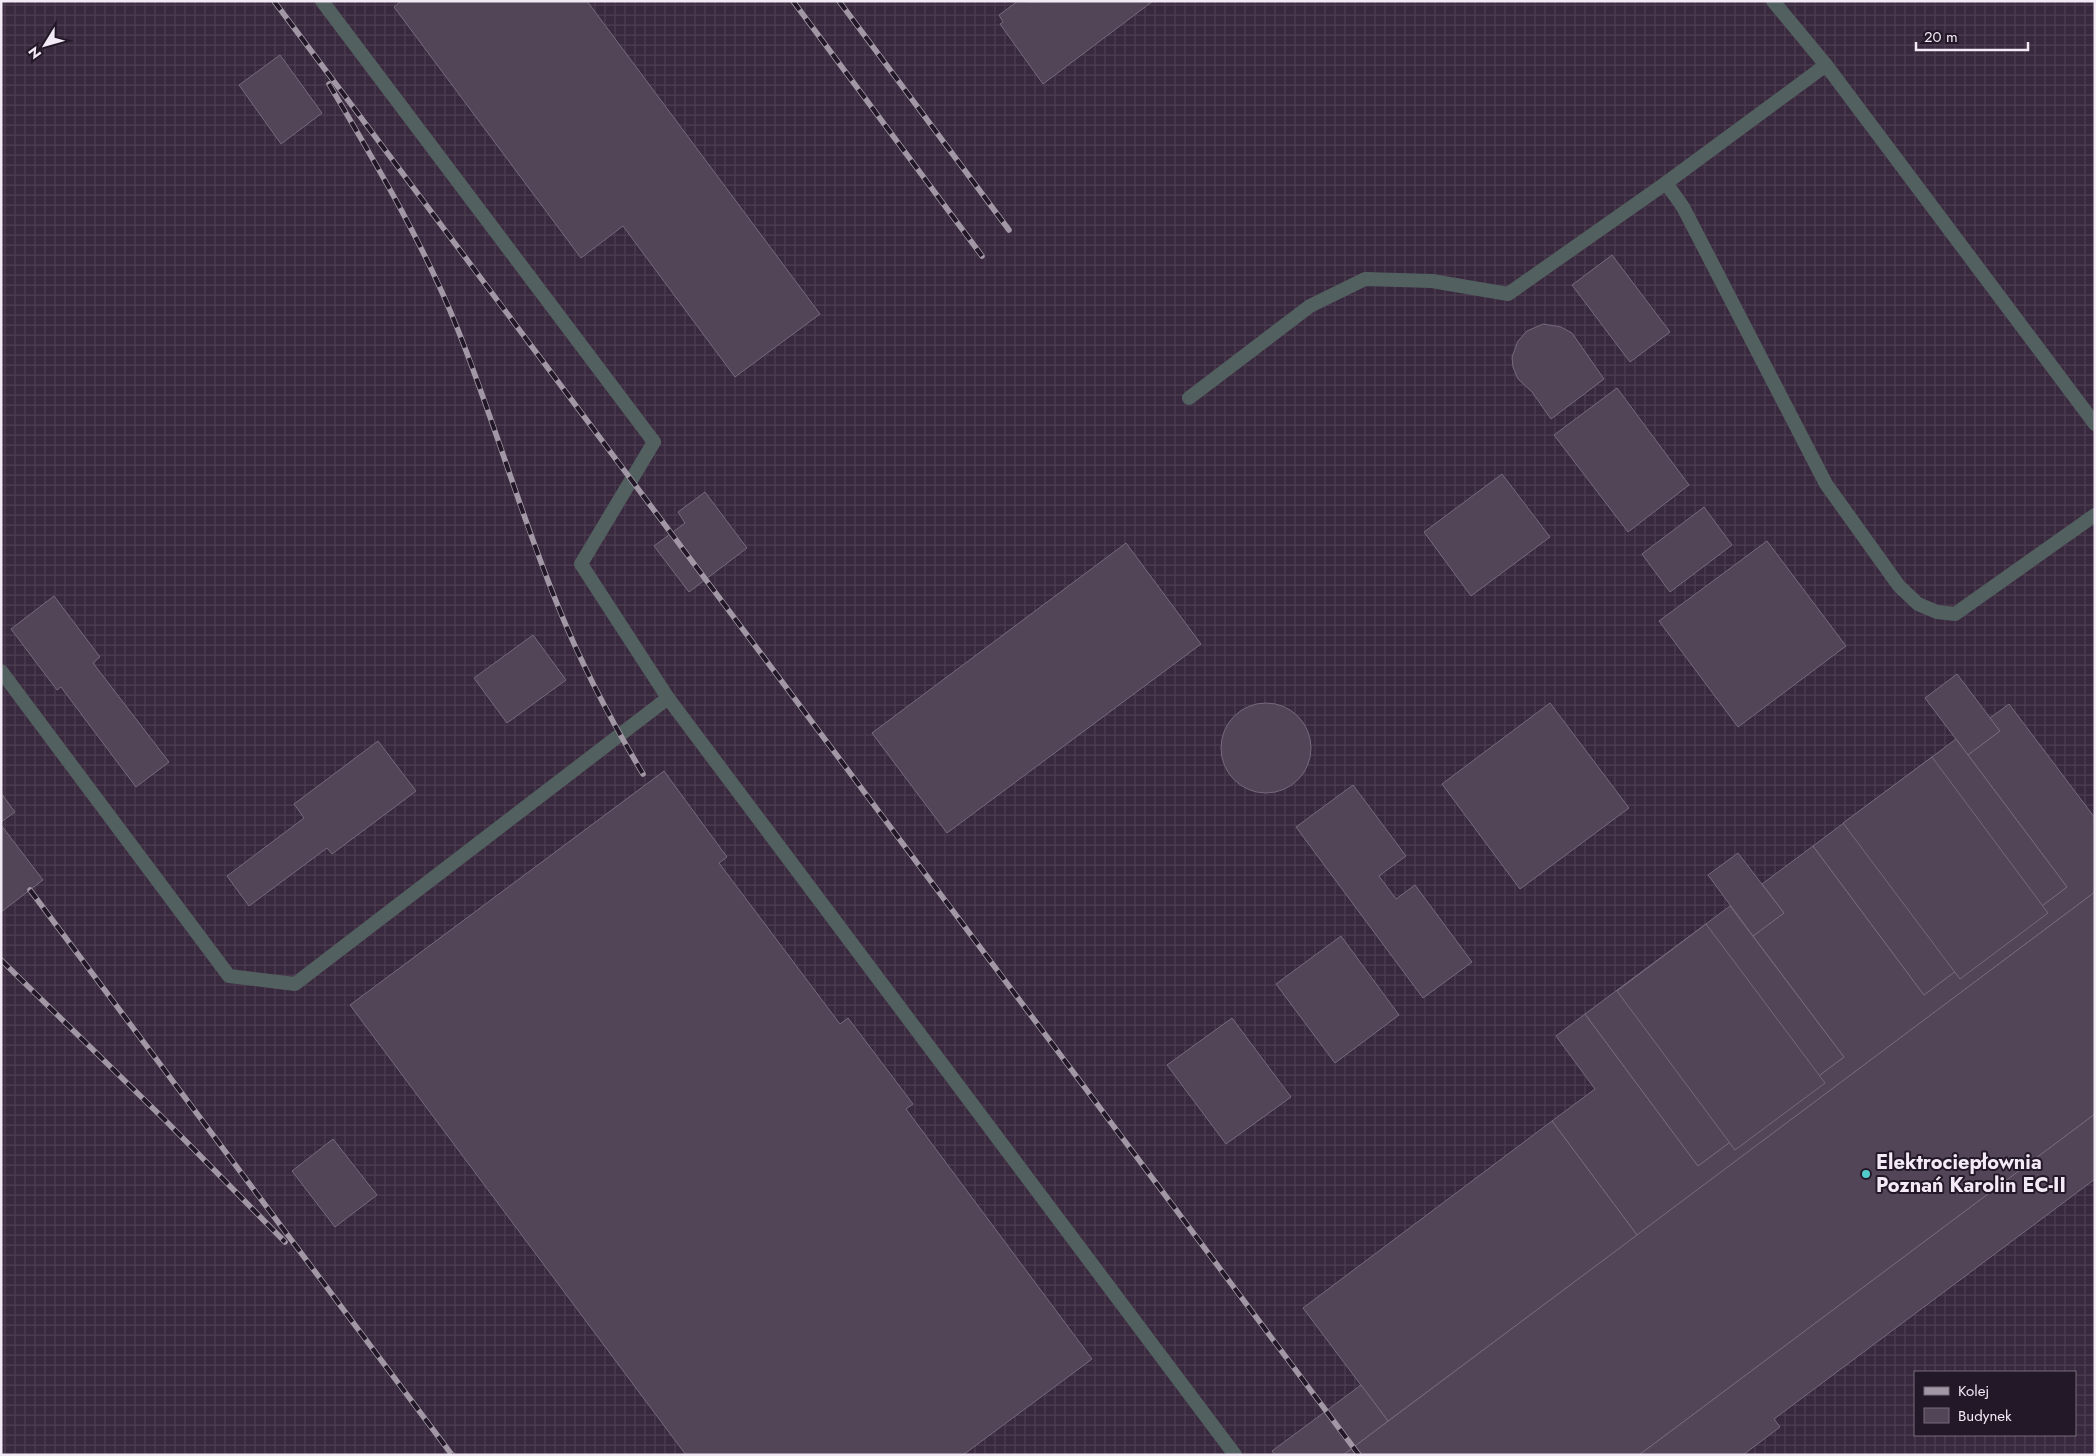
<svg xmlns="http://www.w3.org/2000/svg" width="2096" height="1456" font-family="Jost,sans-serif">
<defs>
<pattern id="industrial-grid" width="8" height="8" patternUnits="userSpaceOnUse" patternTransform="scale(1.25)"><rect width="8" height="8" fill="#39293e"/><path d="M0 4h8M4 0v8" fill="none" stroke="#4c3e51"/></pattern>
</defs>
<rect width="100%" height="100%" fill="#2d2132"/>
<path fill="url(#industrial-grid)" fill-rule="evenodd" d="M1,1H2095V1455H1ZM1915,1372H2075V1435H1915Z"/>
<g fill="#524557" stroke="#77697c">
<polygon points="401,1 587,1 820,314 735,377 623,226 581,258 394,7"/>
<polygon points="1018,1 1029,2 1153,1 1043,84 1000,24 1003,22 999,15"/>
<polygon points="280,55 322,113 281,144 239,85"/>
<polygon points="1612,255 1670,332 1630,362 1572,285"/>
<polygon points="1543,324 1561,327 1572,333 1604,379 1551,419 1532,392 1518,379 1513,367 1512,357 1518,341 1527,331"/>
<polygon points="1617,388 1689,485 1628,532 1554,435"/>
<polygon points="1502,474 1550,537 1471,596 1424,532"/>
<polygon points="705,492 747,548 689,592 654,546 685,523 678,512"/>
<polygon points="1704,507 1732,545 1670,592 1642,554"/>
<polygon points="1767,541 1846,646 1738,727 1659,621"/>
<polygon points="1126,543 1201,644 947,833 872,733"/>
<polygon points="54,596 100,657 93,663 169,762 136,787 61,687 57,690 11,629"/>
<polygon points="533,635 566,680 507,723 474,678"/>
<polygon points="1957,674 2000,731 1968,755 1925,698"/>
<circle cx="1266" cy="748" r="45"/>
<polygon points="1550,703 1629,808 1520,889 1442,784"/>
<polygon points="2009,704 2095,818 2095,892 1637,1235 1552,1121 1595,1089 1556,1036 1585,1014 1698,1166 1844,1057 1753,936 1784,913 1762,884 1813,846 1924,995 2067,887 1968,755 2000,731 1990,718"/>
<polygon points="1956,739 2067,887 1924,995 1813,846"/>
<polygon points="378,741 416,791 332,854 327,848 249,906 227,876 304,818 294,804"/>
<polygon points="1932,757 2048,913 1960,979 1843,823"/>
<polygon points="664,771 727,857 719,863 840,1024 848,1018 913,1104 906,1109 1092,1359 963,1455 686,1455 350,1005"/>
<polygon points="1353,785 1406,856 1379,876 1396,899 1415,885 1472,962 1423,998 1296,827"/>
<polygon points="1,793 15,812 1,822"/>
<polygon points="1,825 43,880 1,912"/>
<polygon points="1738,853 1784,913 1753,936 1708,875"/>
<polygon points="2095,892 2095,1114 1639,1455 1343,1455"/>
<polygon points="1730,906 1844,1057 1698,1166 1585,1014"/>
<polygon points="1706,924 1825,1083 1735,1150 1617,991"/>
<polygon points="1341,936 1399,1015 1335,1063 1276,984"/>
<polygon points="1232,1018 1291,1097 1226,1144 1167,1065"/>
<polygon points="2095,1114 2095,1179 1774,1419 1780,1427 1743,1455 1639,1455"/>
<polygon points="1552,1121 1637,1235 1388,1421 1303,1308"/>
<polygon points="333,1139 377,1195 335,1227 292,1171"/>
<polygon points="1361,1385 1388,1421 1343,1455 1275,1455 1272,1451"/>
</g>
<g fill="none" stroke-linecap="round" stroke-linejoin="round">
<g stroke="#536060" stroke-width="14">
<polyline points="322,1 654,442 581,564 668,698 1235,1455"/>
<polyline points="1773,1 1826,65 2095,424"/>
<polyline points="1826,65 1666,183 1683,207 1826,484 1899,586 1918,604 1937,612 1955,614 2095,515"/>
<polyline points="1189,398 1310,306 1365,279 1432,281 1508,294 1666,183"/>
<polyline points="1,671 229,976 295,984 668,698"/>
</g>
<g stroke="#a298a5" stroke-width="5.5">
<g id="rail">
<polyline points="274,1 1359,1455"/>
<polyline points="793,1 982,256"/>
<polyline points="839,1 1009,230"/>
<path d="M329,84C376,164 424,244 458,330C495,423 522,519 560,611C583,668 612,722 643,774"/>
<polyline points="30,890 452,1455"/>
<polyline points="1,960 165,1120 285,1242"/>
</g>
</g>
<use href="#rail" stroke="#231828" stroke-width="4" stroke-dasharray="11" stroke-linecap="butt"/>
</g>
<circle fill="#52cdce" stroke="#231828" stroke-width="2" cx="1866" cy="1174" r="5"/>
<g text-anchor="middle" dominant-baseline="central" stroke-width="4" stroke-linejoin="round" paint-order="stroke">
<g font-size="20" font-weight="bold" fill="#f2eaf5" stroke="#231828" text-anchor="start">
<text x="1876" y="1162">Elektrociepłownia<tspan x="1876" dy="23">Poznań Karolin EC-II</tspan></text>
</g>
</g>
<rect width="2096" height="1456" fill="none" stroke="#f2eaf5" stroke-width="5"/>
<rect x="1914" y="1371" width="162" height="65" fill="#231828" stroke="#766c7a"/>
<rect x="1924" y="1387" width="25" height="8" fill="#a298a5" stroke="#766c7a"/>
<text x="1958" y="1396" font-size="15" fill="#f2eaf5">Kolej</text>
<rect x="1924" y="1408" width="25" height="15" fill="#524557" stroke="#766c7a"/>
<text x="1958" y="1421" font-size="15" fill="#f2eaf5">Budynek</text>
<g transform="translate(45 45) rotate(233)" stroke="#231828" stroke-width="4" paint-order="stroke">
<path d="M0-4L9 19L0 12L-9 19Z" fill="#f2eaf5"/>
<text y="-8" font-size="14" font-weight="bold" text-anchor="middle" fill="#f2eaf5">N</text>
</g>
<path d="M1916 42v8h112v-8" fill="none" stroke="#f2eaf5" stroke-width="2.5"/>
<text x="1924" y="42" font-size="15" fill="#f2eaf5" stroke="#231828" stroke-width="4" paint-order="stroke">20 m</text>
</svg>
